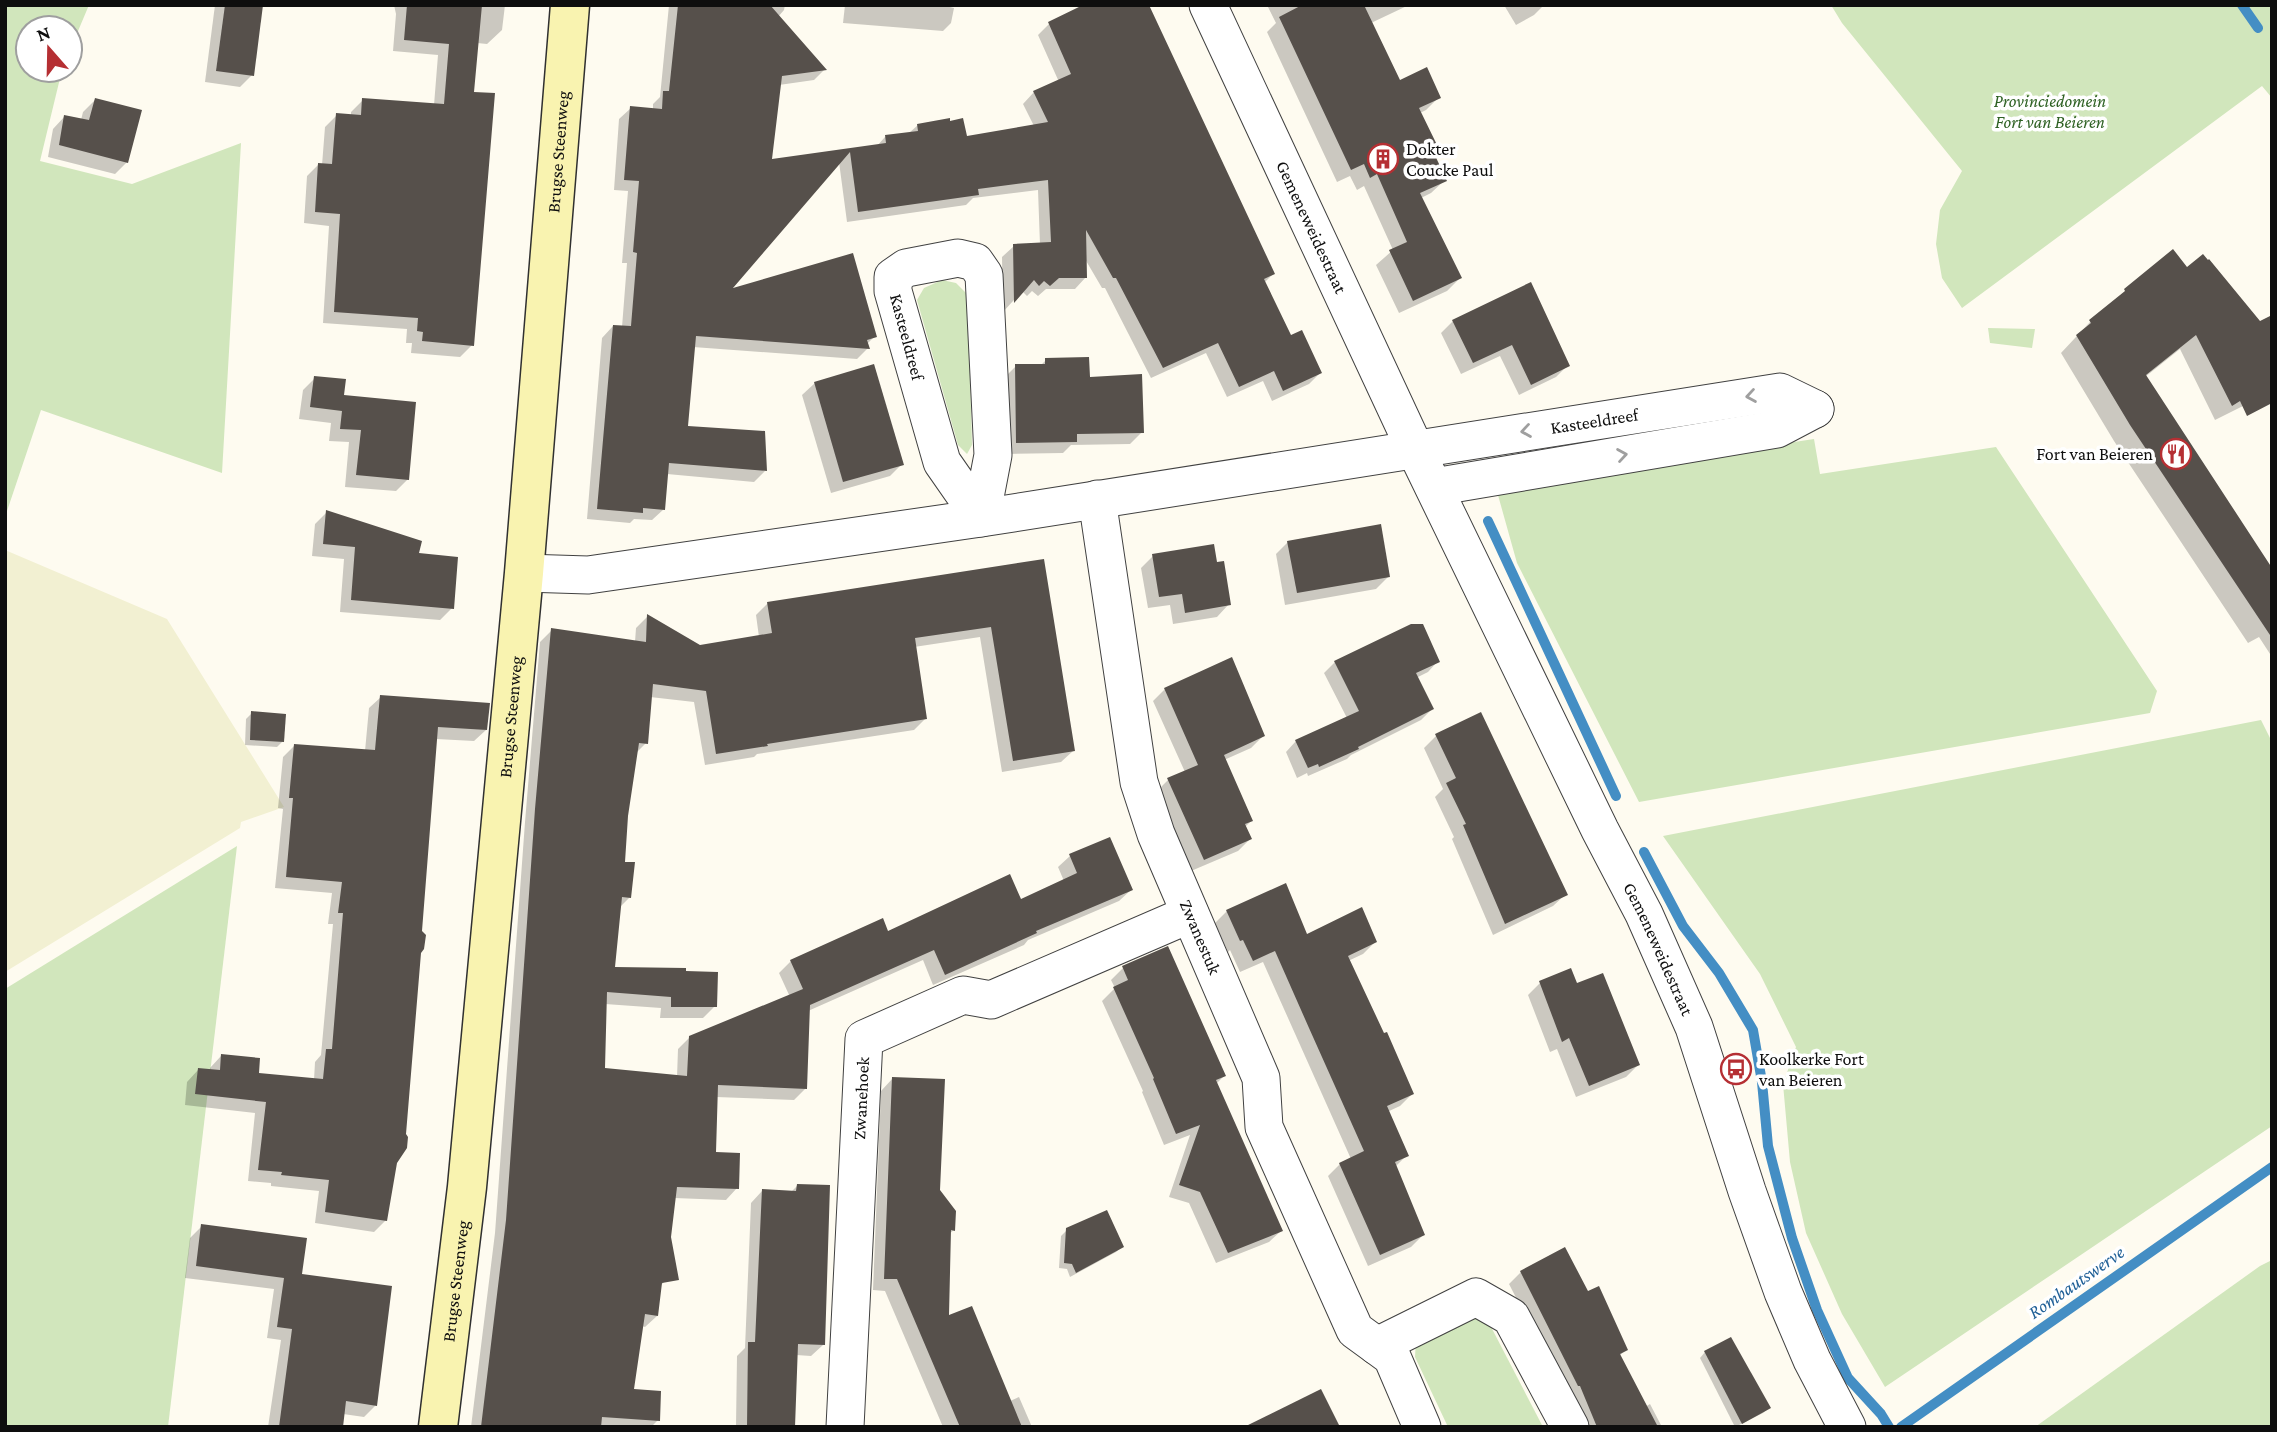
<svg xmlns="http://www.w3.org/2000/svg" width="2277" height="1432" font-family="'Crimson Pro',serif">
<rect width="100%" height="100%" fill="#fefbf0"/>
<polygon fill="#f2f0d2" points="5,550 167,619 284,807 241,822 240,828 5,972"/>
<g fill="#d1e6bc">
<polygon points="5,5 89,5 70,50 70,28 28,28 28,70 62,70 40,161 132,184 241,143 222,473 41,410 5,517"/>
<polygon points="1831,5 2272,5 2272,98 2262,86 1962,308 1942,278 1936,244 1940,210 1962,171 1842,23"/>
<polygon points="942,280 956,283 968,295 972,445 967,454 958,445 917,300 924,288"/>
<polygon points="1988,328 2035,329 2032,348 1990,343"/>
<polygon points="1814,439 1820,474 1996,447 2157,691 2150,713 1639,802 1517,563 1496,488"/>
<polygon points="2261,720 2272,742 2272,1126 1885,1387 1842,1314 1806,1233 1790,1162 1783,1084 1796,1047 1760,974 1663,836"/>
<polygon points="237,846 168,1427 5,1427 5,989"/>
<polygon points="2272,1260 2272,1427 2035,1427 2260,1266"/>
<polygon points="1472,1314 1489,1323 1543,1427 1448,1427 1415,1357 1416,1339"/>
</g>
<g fill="#0003">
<polygon points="215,5 261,5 252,75 240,87 205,82"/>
<polygon points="394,5 505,5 502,30 487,44 477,43 472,93 472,345 460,357 411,353 412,343 406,343 407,329 323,323 329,226 304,223 307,176 319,164 322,165 325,127 337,115 351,116 351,112 363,100 434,105 438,55 393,51 396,14"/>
<polygon points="669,5 785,5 784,10 778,17 824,70 814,80 779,85 770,161 876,147 885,137 909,133 918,125 966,139 1034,126 1023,104 1034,92 1059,82 1038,35 1049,24 1273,274 1264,283 1290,337 1320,373 1309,384 1272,401 1263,381 1227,397 1206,353 1151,378 1105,288 1102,288 1085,259 1086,277 1075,289 1046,289 1038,296 1032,291 1027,296 1022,291 1003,312 1002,257 1014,246 1040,245 1038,190 973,198 966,205 847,222 839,162 727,292 875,336 867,344 868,348 857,359 693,347 686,427 765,471 754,482 667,474 664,509 652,520 634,519 630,523 587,519 602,338 613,326 622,327 627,263 622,263 628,191 614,190 619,119 631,108 653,110 653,104 660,97"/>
<polygon points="845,5 941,5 954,8 951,23 943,31 843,23"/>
<polygon points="1267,5 1409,5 1371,23 1399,82 1439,97 1426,110 1420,113 1436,146 1431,151 1445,180 1431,193 1421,198 1460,278 1447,291 1399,313 1376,265 1393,250 1364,186 1357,190 1350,176 1337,182 1267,32 1276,23"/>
<polygon points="1504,5 1544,5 1534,15 1516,25"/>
<polygon points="95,100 127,162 115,174 48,157 53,129 65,116 81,120 83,112"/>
<polygon points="2173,251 2245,405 2215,420 2180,349 2145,377 2272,571 2272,657 2259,637 2248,643 2114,441 2061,353 2090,322"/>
<polygon points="1453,321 1568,365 1556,377 1519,395 1500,356 1461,374 1441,333"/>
<polygon points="1046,360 1088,378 1142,432 1130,444 1071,445 1063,453 1006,454 1004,378 1016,366 1040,366"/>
<polygon points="315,378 342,397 408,479 396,491 345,487 349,442 329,441 331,423 299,419 303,390"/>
<polygon points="815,383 902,464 890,476 831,493 802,395"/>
<polygon points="327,512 417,555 452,608 440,620 340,612 344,559 312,556 315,524"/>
<polygon points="1288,542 1388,577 1376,589 1285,605 1276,554"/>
<polygon points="1153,556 1216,564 1229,604 1217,617 1173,624 1170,605 1148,608 1141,568"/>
<polygon points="1043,561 1073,751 1061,762 1002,772 980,637 914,647 925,719 914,730 757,754 754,757 705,765 694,702 650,697 646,743 636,753 626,816 623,863 630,897 619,908 613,969 715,1006 703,1018 660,1018 661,1008 605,1004 603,1069 677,1077 678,1049 690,1037 790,997 779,973 791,961 887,933 1021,901 1064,881 1058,867 1070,856 1131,890 1119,901 1028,940 1024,945 933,985 923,960 808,1011 806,1088 794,1100 716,1097 714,1153 737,1188 726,1200 674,1198 664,1282 660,1286 657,1316 645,1327 642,1326 632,1391 658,1420 651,1427 471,1427 495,1233 525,822 540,642 552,630 635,642 636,628 647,617 700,647 759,637 756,615 768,603"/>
<polygon points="1438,661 1428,672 1416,678 1432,709 1421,720 1351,755 1347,759 1308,776 1307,773 1297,778 1286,752 1296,741 1347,718 1324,673 1335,662"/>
<polygon points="1165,689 1263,736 1251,748 1224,760 1251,821 1245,827 1250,839 1238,851 1191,871 1156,792 1168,780 1185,772 1153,701"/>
<polygon points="381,697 486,730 474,741 436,739 419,952 396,1162 386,1220 374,1232 315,1223 319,1191 271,1186 271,1183 248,1181 255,1113 185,1105 187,1082 198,1070 210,1071 210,1068 221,1056 257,1075 314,1080 315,1062 321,1055 333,924 328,924 332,893 275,888 283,809 278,808 283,757 294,746 365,751 369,708"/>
<polygon points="252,713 283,741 277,747 245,745 246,719"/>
<polygon points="1481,714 1566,894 1553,906 1493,935 1452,839 1454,837 1435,797 1443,789 1424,748 1436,736"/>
<polygon points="1227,911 1307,936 1375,942 1363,954 1348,961 1412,1094 1400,1106 1387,1112 1407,1155 1395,1167 1423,1235 1411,1247 1368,1266 1328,1176 1340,1164 1351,1159 1263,962 1240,972 1230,950 1228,952 1215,923"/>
<polygon points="1123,968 1224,1076 1216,1084 1281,1231 1269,1242 1216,1263 1189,1203 1169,1197 1190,1135 1164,1145 1142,1092 1143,1091 1102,1001 1115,988 1111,980"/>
<polygon points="1540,983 1576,986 1638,1065 1626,1077 1576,1097 1557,1049 1550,1052 1528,995"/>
<polygon points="893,1078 954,1230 949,1234 947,1317 1010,1401 1019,1397 1032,1427 943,1427 885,1291 873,1290 881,1091"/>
<polygon points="797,1186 823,1345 811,1356 796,1355 793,1427 733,1427 736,1426 737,1356 745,1348 751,1203 762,1191 791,1192"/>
<polygon points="202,1226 300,1276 375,1406 364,1417 343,1414 341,1427 268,1427 281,1340 267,1338 274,1289 185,1278 190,1238"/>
<polygon points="1067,1230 1122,1247 1116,1252 1070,1277 1067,1269 1059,1268 1061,1236"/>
<polygon points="1521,1272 1626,1350 1619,1356 1645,1407 1650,1404 1662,1427 1582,1427 1509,1284"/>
<polygon points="1705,1352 1769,1408 1763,1413 1735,1427 1700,1358"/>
</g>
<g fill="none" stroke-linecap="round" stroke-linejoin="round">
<g stroke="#448ec4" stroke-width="10">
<polyline points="2242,5 2258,28"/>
<polyline points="1488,521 1616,796"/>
<polyline points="1644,852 1683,926 1719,973 1753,1030 1762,1082 1768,1146 1792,1238 1817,1310 1848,1378 1881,1414 1889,1427"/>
<polyline points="1901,1427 2272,1167"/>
</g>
</g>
<g fill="#56504b">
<polygon points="225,5 263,5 254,76 216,71"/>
<polygon points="407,5 482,5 474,92 495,93 474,346 422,341 423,332 417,331 418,318 334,312 340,214 315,212 318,163 332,164 336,113 361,115 362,98 444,104 449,44 404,40"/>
<polygon points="678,5 770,5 827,70 782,76 772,159 886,143 885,135 918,131 917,124 950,118 950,121 963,118 967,136 1048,122 1033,91 1071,74 1048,22 1083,5 1149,5 1275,274 1264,279 1291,335 1302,330 1322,373 1283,391 1274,371 1239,387 1218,343 1163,368 1116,278 1113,278 1086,230 1087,278 1059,278 1050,286 1044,281 1039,286 1034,280 1014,303 1013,244 1051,242 1048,180 978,189 979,195 858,212 850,152 733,288 853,253 877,337 867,340 870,349 696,336 688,426 765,431 767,471 669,463 665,510 643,508 643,513 597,509 613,325 631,326 637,253 633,252 639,181 624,180 630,106 662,109 663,91 669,91"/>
<polygon points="1302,5 1364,5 1400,80 1427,67 1441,98 1419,108 1438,147 1432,149 1447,181 1420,193 1462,278 1413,301 1389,250 1407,242 1377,174 1370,178 1364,164 1351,170 1279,17"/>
<polygon points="95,98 142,110 128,163 59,145 64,115 89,120"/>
<polygon points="2173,249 2187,267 2203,254 2208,260 2209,259 2260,321 2272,315 2272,403 2247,416 2240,401 2232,406 2196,335 2146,375 2272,568 2272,638 2130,425 2076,335 2091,323 2089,320 2125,291 2124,289"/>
<polygon points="1531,282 1570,366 1531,385 1512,345 1473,363 1452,320"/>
<polygon points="1089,357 1090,377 1142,374 1144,433 1077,434 1077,442 1016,443 1015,364 1045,364 1045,358"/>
<polygon points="874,364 904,465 843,482 814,382"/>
<polygon points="314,376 346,379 344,395 416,402 409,480 356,475 361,430 340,429 342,411 310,407"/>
<polygon points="326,510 422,541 419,553 458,557 454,609 351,600 355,547 323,544"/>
<polygon points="1381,524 1390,577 1297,593 1287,541"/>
<polygon points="1214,544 1217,562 1224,561 1231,605 1185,613 1182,594 1159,597 1152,554"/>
<polygon points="1044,559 1075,751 1013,761 991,627 915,638 927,719 767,744 768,746 716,754 706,691 653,684 648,744 639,743 628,816 625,862 635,862 631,898 622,897 615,967 686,968 686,971 718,972 717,1007 671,1007 671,997 607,992 605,1068 687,1076 689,1036 803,989 790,960 883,918 888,931 1010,874 1021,899 1077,873 1069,854 1110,837 1133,890 1036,931 1037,933 945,975 934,950 810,1005 807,1089 718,1085 716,1152 740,1153 739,1189 677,1187 671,1237 679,1280 662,1283 658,1316 645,1314 634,1389 661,1391 660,1421 602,1417 601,1427 481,1427 506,1220 535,809 551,628 646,642 647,614 700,645 772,633 767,602"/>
<polygon points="1411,624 1423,624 1440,662 1416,673 1434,709 1358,747 1359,749 1319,767 1318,764 1308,768 1295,740 1359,711 1334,661"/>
<polygon points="1232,657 1265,736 1224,755 1253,821 1245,824 1252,839 1204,860 1167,778 1198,765 1164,688"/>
<polygon points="380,695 490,703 487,730 438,727 422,931 426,935 424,949 421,953 406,1134 408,1137 407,1148 397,1163 387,1221 325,1212 329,1180 281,1175 282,1172 258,1170 266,1102 195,1094 198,1068 220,1070 221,1054 260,1058 259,1073 323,1079 326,1049 332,1049 343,913 338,913 342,882 286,877 293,798 289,798 294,744 375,750"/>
<polygon points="251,711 286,714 284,742 250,740"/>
<polygon points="1481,712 1568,895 1505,924 1463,825 1466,824 1446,783 1456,778 1435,734"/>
<polygon points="1286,883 1307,934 1362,907 1377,942 1348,956 1384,1033 1387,1032 1414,1094 1387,1106 1409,1156 1395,1162 1425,1235 1380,1255 1339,1163 1364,1151 1309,1028 1275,951 1253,961 1243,940 1240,941 1226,910"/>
<polygon points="1168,946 1226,1076 1216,1080 1283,1231 1228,1253 1200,1192 1179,1185 1200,1125 1176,1134 1153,1079 1154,1078 1113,987 1128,980 1122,966"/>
<polygon points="1571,968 1577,983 1603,973 1640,1065 1589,1086 1569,1038 1562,1042 1539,981"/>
<polygon points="892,1077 945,1079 940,1190 956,1211 955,1231 951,1230 949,1315 972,1306 1022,1427 960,1427 897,1279 884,1279"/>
<polygon points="797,1184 830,1185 825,1345 798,1344 795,1427 747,1427 748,1342 755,1342 762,1189 796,1191"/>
<polygon points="1107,1210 1124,1247 1076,1273 1072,1264 1064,1263 1066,1228"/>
<polygon points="201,1224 307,1238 302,1274 392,1286 377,1406 346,1401 343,1427 279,1427 292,1329 277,1327 284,1278 196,1266"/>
<polygon points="1565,1247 1588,1291 1599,1286 1628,1350 1620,1354 1658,1427 1597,1427 1580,1386 1578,1386 1520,1271"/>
<polygon points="1731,1337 1771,1408 1742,1424 1704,1351"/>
<polygon points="1321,1389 1340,1427 1244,1427"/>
</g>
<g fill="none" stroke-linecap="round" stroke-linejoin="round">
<g stroke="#414141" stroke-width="39">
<g id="street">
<path id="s1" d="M1208,5L1415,449L1600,830L1644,914L1694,1027L1747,1191L1783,1292L1812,1360L1847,1427"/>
<polygon points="958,258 975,262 984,275 993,455 981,518 942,462 893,291 893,277 906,268"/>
<polyline points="1434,487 1777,429 1815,409"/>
<path id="s2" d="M1097,499L1139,782L1156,834L1261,1078L1264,1127L1355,1330L1392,1357L1422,1427"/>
<path id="s3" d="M524,573L588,575L981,518L1780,392L1815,409"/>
<polyline points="1377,1346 1476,1297 1511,1317 1570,1427"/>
<path id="s4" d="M845,1427L864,1039L963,995L991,1000L1190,914"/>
</g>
</g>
<g stroke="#303030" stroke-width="41">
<g id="secondary">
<path id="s5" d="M438,1427L467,1187L524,573L570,5"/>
</g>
</g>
<use href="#street" stroke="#fff" stroke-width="37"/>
<use href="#secondary" stroke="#f9f3b0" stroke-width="38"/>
</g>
<defs><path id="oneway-chevron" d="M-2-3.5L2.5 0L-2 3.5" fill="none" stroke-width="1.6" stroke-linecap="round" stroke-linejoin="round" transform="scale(1.75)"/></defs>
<g stroke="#9f9f9f">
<use href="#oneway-chevron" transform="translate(1751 396) rotate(171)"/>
<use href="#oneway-chevron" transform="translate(1526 431) rotate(171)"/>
<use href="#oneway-chevron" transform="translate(1622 455) rotate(-9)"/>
</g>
<defs>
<g id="building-ring" transform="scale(1.575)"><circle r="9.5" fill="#fff" stroke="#b52f33" stroke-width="1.5"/><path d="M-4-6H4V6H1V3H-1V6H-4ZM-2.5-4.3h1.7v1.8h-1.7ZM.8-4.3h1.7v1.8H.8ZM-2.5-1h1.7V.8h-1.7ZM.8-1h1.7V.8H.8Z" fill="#b52f33"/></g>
<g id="restaurant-ring" transform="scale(1.575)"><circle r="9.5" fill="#fff" stroke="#b52f33" stroke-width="1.5"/><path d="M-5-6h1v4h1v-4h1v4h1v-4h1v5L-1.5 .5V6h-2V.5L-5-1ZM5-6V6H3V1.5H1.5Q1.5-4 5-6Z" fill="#b52f33"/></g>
<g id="bus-ring" transform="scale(1.575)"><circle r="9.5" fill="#fff" stroke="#b52f33" stroke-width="1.5"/><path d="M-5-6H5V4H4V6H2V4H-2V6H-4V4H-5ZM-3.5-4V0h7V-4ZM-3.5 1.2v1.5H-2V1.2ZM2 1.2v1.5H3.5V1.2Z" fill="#b52f33"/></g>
</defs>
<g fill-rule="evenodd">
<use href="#building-ring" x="1383" y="159"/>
<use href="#restaurant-ring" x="2176" y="454"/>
<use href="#bus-ring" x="1736" y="1069"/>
</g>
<g text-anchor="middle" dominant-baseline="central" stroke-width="7" stroke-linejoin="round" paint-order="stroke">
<g font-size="18" font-style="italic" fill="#2e6123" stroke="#fff">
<text x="2050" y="101">Provinciedomein<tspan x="2050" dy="21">Fort van Beieren</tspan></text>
</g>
<g font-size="18" fill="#0e0e0e" stroke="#fff" text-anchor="start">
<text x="1406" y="149">Dokter<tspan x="1406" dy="21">Coucke Paul</tspan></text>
<text x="2153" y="454" text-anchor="end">Fort van Beieren</text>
<text x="1759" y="1059">Koolkerke Fort<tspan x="1759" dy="21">van Beieren</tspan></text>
</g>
<g font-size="18" fill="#0e0e0e" stroke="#fff">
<text stroke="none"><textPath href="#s5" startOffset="1281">Brugse Steenweg</textPath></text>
<text stroke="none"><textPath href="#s1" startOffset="245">Gemeneweidestraat</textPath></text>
<text transform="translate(907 337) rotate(75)">Kasteeldreef</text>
<text stroke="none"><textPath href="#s3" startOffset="1082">Kasteeldreef</textPath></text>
<text stroke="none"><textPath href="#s5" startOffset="714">Brugse Steenweg</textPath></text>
<text stroke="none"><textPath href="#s2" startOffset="453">Zwanestuk</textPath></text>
<text stroke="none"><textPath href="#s1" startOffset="1046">Gemeneweidestraat</textPath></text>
<text stroke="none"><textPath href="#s4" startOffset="329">Zwanehoek</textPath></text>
<text stroke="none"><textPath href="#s5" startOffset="147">Brugse Steenweg</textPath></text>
</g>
<g font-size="19" font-style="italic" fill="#206097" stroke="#fff">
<text transform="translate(2076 1282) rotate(-35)">Rombautswerve</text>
</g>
</g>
<rect width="2277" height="1432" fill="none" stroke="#0e0e0e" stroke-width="14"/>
<g transform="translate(49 49) rotate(340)"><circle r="33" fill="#ffffff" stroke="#9f9f9f" stroke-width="2"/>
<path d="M0-5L12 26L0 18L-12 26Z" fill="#b52f33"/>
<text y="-10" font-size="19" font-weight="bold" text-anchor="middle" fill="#0e0e0e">N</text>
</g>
</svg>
